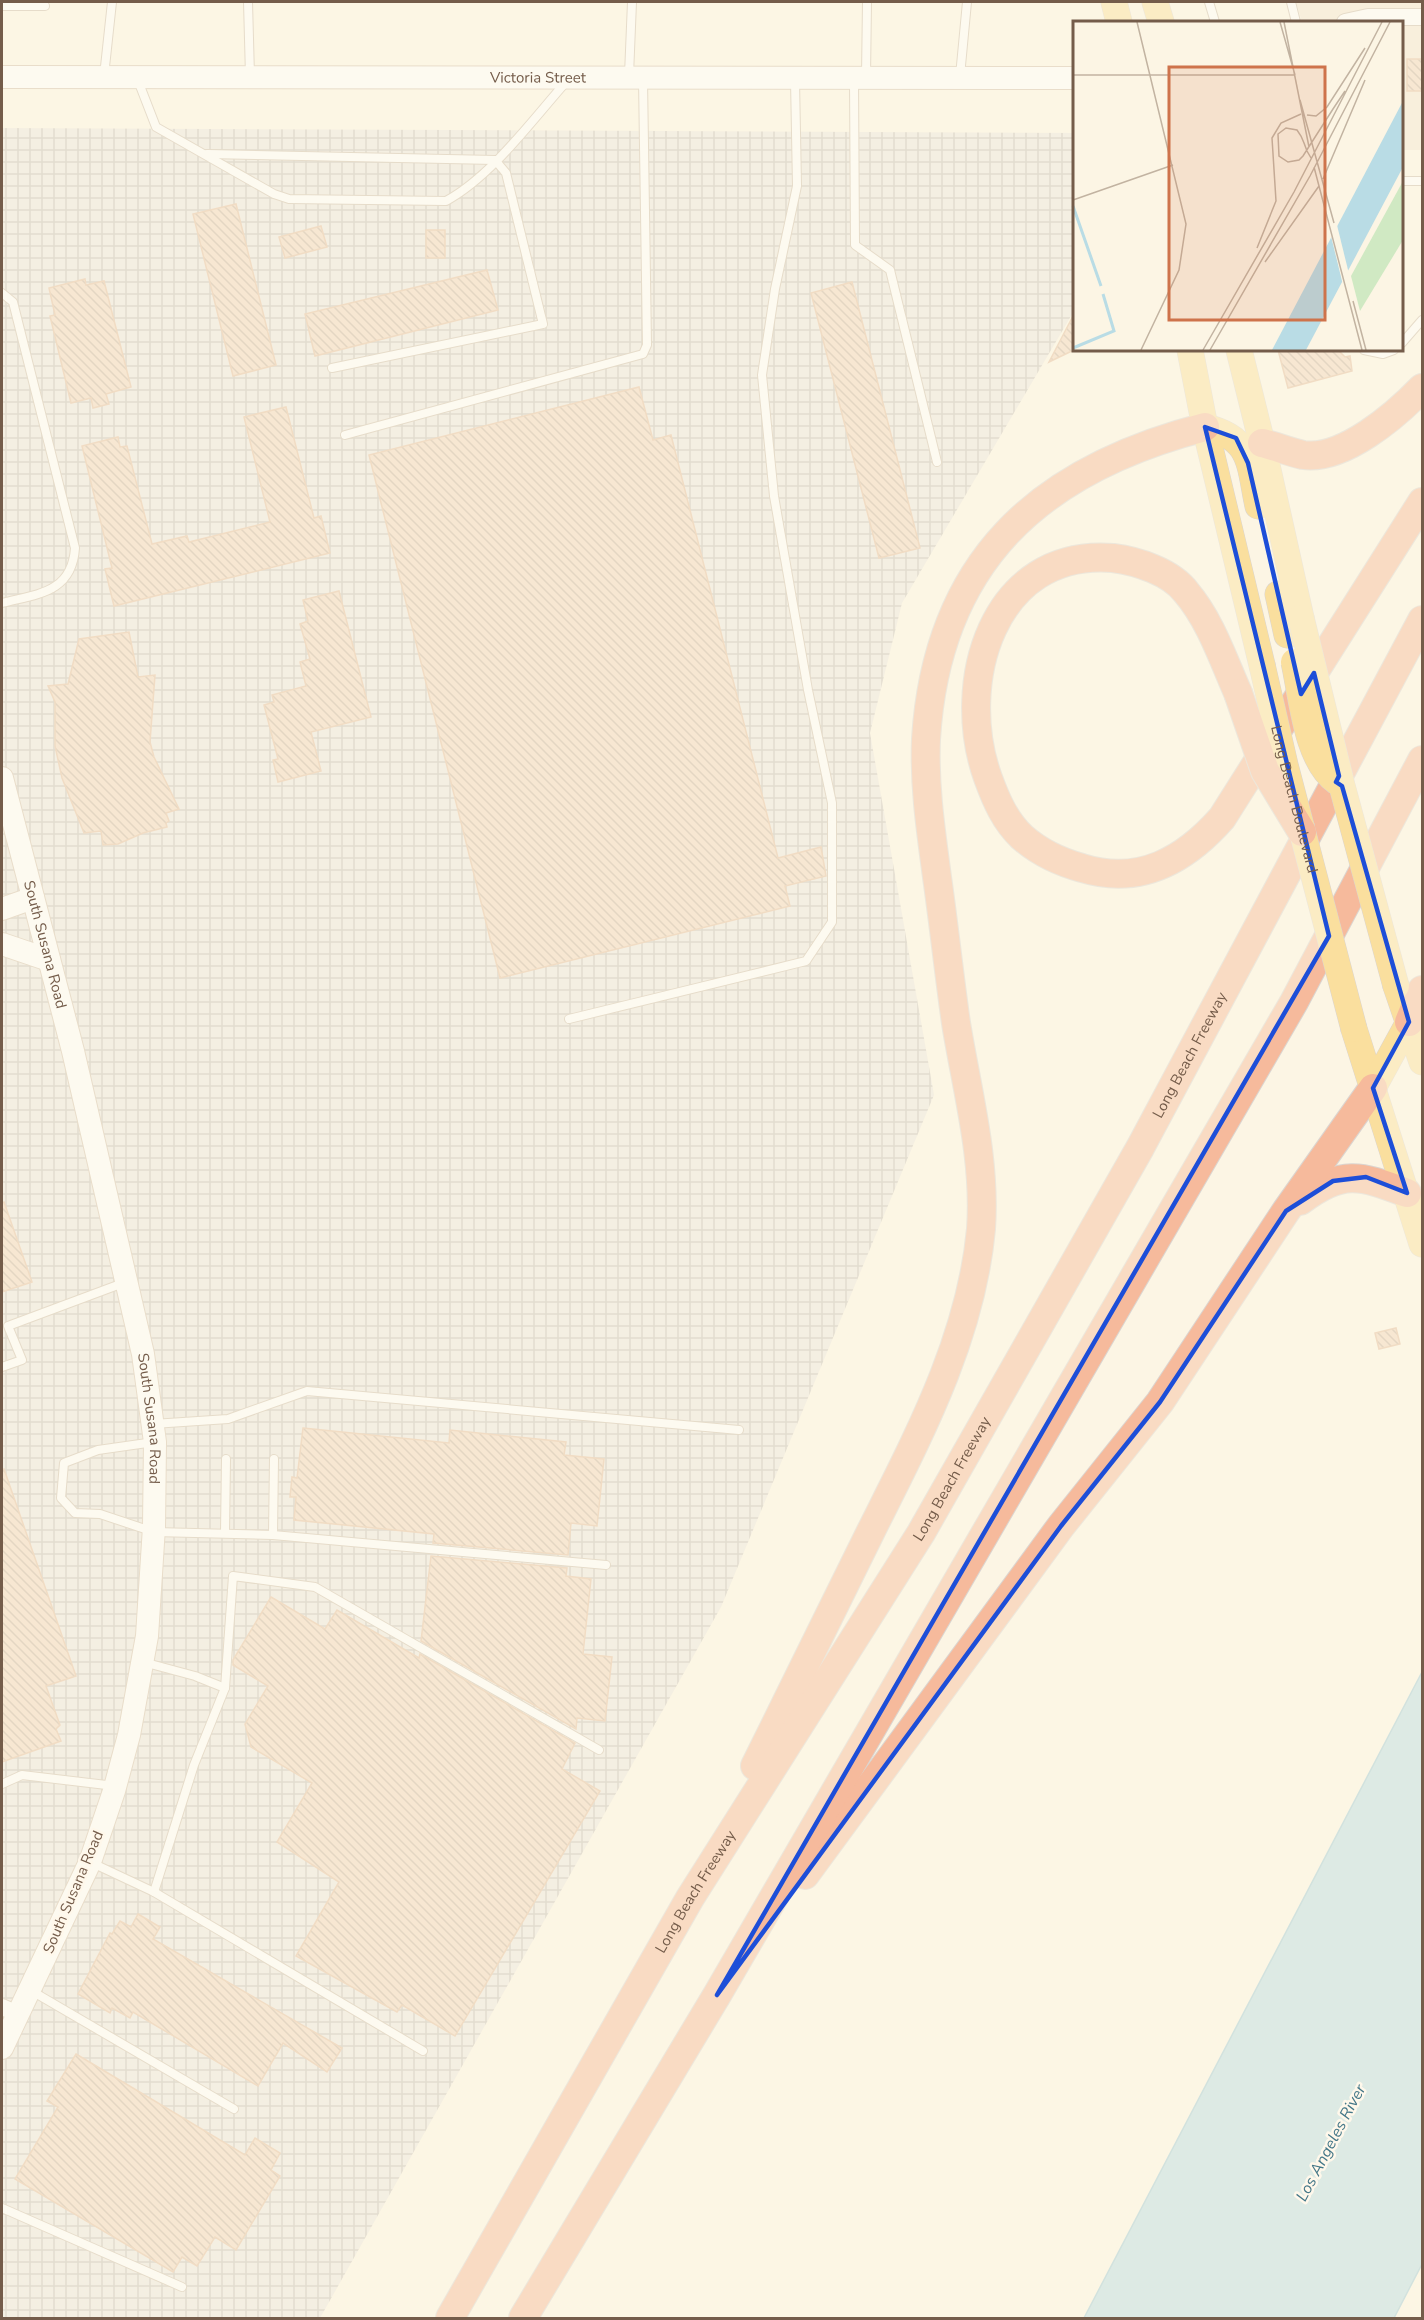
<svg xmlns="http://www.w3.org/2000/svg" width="1424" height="2320" font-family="'Nunito Sans',sans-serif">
<defs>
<pattern id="industrial-grid" width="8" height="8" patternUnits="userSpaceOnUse" patternTransform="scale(1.5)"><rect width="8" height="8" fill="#ece6df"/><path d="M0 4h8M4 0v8" fill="none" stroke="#c4beb7"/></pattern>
<pattern id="building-back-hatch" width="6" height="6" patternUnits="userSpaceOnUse" patternTransform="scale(1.5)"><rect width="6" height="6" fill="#f1d5bc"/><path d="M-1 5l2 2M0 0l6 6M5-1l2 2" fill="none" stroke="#c8b09b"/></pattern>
</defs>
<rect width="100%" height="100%" fill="#fcf5e4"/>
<polygon fill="#f4e7d3" points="1296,2 1422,2 1422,150 1402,150 1402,22 1302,22"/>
<polygon fill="url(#industrial-grid)" points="2,128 1074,133 1074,311 902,603 870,733 934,1095 721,1607 320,2318 2,2318"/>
<polygon fill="#b9dce5" stroke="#9fcad7" stroke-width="1.5" points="1422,1672 1422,2264 1394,2318 1084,2318"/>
<g fill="url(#building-back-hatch)" stroke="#e4bd9d" stroke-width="1.5">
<rect x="1407" y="59" width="15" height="32"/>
<polygon points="236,204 276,365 233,376 193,214"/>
<polygon points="321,226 327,247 285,258 279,237"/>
<rect x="426" y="230" width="19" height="28"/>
<polygon points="487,270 498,310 315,356 305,314"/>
<polygon points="85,279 86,285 104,281 131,387 106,394 109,404 93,408 91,398 71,403 50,316 55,315 49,288"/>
<polygon points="852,282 920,548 879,558 811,293"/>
<polygon points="1074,314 1074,350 1049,362"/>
<polygon points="1278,350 1338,350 1345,357 1350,356 1352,371 1288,388"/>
<polygon points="639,387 653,440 671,435 778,858 821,847 826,876 785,886 790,906 500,978 369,455"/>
<polygon points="286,407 314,518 321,516 330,553 114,606 105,569 112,568 82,446 118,437 120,447 127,446 152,544 187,536 189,542 270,522 244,417"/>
<polygon points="339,591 371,717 311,732 321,771 278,782 273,760 278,759 264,705 274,702 272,695 306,686 300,662 310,659 300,624 308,621 303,600"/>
<polygon points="129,632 138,677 155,675 150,742 154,757 179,809 166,813 169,821 166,823 167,827 143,833 118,844 103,845 101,831 84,833 62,778 55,746 55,702 48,686 68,684 79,639"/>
<polygon points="4,1202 32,1282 2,1292 2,1203"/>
<polygon points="1396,1328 1400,1344 1379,1349 1375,1333"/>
<polygon points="303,1428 449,1443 450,1430 566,1442 564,1455 604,1459 597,1526 571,1523 568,1555 433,1543 434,1534 294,1520 296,1497 290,1497 292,1477 297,1478"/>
<polygon points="4,1469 76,1676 46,1686 60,1725 56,1729 61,1741 2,1762 2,1470"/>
<polygon points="431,1556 567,1568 566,1576 591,1579 583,1654 612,1657 605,1721 577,1718 576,1729 421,1641"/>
<polygon points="271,1597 325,1629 337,1610 419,1658 420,1654 575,1743 562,1769 600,1791 455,2036 402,2005 397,2012 296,1956 339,1882 277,1842 312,1783 251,1747 245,1724 268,1686 233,1665 233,1660"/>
<polygon points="138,1914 160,1927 153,1939 342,2048 327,2072 283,2043 258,2086 133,2012 130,2018 112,2008 110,2013 78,1994 110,1933 112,1934 120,1921 131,1927"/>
<polygon points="76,2054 245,2155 255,2138 280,2153 271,2170 280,2176 236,2250 215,2237 197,2266 182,2257 173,2272 15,2179 58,2107 47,2101"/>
</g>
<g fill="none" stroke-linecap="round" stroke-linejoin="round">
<g stroke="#cdbdab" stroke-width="10">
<g id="lane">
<polyline points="248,2 250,76"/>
<polyline points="1209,2 1215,22"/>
<polyline points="1291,2 1296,22"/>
<polyline points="2,6 45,6"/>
<polyline points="629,75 632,2"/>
<polyline points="104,76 112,2"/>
<polyline points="866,76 867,2"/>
<polyline points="960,76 967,2"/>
<path d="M137,78L156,127L274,194L289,199L446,201C492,176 532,120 567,81"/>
<polyline points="854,80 855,245 890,270 937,462"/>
<polyline points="207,154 495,160 506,173 543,324 332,368"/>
<polyline points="1402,181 1422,181"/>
<path d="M2,293L13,302L75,548C72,593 37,594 2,603"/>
<polyline points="1402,343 1422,320"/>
<polyline points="1364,350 1383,354 1394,350"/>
<polyline points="345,435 643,354 647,345 643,79"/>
<polyline points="569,1019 806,961 832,922 832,803 808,690 774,496 762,375 775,289 797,186 795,80"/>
<polyline points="2,1367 22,1360 8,1326 126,1282"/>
<polyline points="153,1424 228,1419 307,1391 739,1430"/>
<polyline points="154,1442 98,1450 64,1463 61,1498 75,1513 100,1514 154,1532 273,1535 606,1565"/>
<polyline points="225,1533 226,1459"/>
<polyline points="273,1535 274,1459"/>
<polyline points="143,1662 195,1676 225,1688"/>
<polyline points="2,1784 22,1775 115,1786"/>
<polyline points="90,1862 154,1892 423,2051"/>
<polyline points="154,1892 194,1765 225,1688 233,1576 315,1587 599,1750"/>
<polyline points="30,1990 234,2109"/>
<polyline points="2,2208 182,2287"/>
</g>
</g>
<g stroke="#cdbdab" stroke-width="18">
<g id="street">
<polyline points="1345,22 1368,17 1422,17"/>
<polyline points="2,2007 18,2014"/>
</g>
</g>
<g stroke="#d2bfab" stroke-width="24">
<g id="secondary">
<path id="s1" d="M2,77L1074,78"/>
<path id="s2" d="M2,778L73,1051L143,1354L155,1442L154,1527L147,1636L129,1735L114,1791L90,1862L2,2048"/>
<polyline points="2,909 33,898"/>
<polyline points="2,944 49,960"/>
</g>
</g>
<g stroke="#dbd5d0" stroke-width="27">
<g id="primary">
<polyline points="1114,2 1119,22"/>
<polyline points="1155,2 1161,22"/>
<polyline points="1190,350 1205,427 1262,665"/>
<polyline points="1239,350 1262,443 1301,618"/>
<path d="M1205,427C1253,438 1249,465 1258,506"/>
<polyline points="1278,594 1287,635"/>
<polyline points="1396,986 1422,1062"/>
<polyline points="1354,1029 1422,1244"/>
<polyline points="1373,1088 1409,1022"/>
</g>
</g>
<g stroke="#dbd5d0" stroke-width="30">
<g id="highway">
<path d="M1262,443C1275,446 1289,452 1303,455C1343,461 1396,415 1422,388"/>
<path d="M1238,693C1223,659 1210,620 1186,592C1171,572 1137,561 1113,558C992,548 954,684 988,778C996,800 1005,821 1022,837C1039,852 1060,862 1082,868C1140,886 1185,860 1222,818L1422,502"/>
<polyline points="1409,1022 1422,990"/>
<path d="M1300,1201C1344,1169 1359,1175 1407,1193"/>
<path d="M755,1766C794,1688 832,1609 871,1531C919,1435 971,1338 981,1229C986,1159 967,1091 956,1023C949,974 944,926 937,877C931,832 924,786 926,739C937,562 1038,470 1205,427"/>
<polyline points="805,1875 1061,1526 1160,1402 1286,1211 1373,1088"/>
<path id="s3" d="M450,2318L690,1898L921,1533L1140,1148L1422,620"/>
<polyline points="523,2318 717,1995 1294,1002 1422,760"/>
</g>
</g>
<use href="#lane" stroke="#fff" stroke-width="8"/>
<use href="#street" stroke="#fff" stroke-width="16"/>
<use href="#secondary" stroke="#fff" stroke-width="22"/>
<use href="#primary" stroke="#fadf9e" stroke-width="26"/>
<use href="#highway" stroke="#f6ba9c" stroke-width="28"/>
<g stroke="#dbd5d0" stroke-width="27" stroke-linecap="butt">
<g id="primary-bridge">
<polyline points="1301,618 1342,786 1396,986"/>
<path d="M1294,662C1302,697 1306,761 1337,782"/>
<path id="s4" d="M1262,665L1285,765L1354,1029"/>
</g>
</g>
<g stroke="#dbd5d0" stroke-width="30" stroke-linecap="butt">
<polyline id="highway-bridge" points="1238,693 1265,771 1302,832"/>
</g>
<use href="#primary-bridge" stroke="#fadf9e" stroke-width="26"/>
<use href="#highway-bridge" stroke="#f6ba9c" stroke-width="28"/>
</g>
<path d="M0 0H1424V2320H0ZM1205,427L1236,438L1248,463L1301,694L1314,673L1339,776L1336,782L1342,786L1409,1022L1373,1088L1407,1193L1366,1177L1333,1181L1286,1211L1160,1402L1061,1526L717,1995L1329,936Z" fill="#fcf5e4" fill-opacity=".55" fill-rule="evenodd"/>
<path fill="none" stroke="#1d4ed8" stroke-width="4.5" stroke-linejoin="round" d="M1205,427L1236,438L1248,463L1301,694L1314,673L1339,776L1336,782L1342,786L1409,1022L1373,1088L1407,1193L1366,1177L1333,1181L1286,1211L1160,1402L1061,1526L717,1995L1329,936Z"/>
<g text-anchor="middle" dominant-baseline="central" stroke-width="5" stroke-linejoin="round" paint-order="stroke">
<g font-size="15" fill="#745c4a" stroke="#fff8eb">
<text stroke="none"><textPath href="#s1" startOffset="536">Victoria Street</textPath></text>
<text stroke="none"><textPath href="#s4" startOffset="138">Long Beach Boulevard</textPath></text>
<text stroke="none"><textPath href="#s2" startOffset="172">South Susana Road</textPath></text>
<text stroke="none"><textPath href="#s3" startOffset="1464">Long Beach Freeway</textPath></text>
<text stroke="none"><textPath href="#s2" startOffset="658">South Susana Road</textPath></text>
<text stroke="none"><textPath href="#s3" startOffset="978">Long Beach Freeway</textPath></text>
<text stroke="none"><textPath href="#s3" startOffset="492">Long Beach Freeway</textPath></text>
<text transform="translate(73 1892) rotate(-67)">South Susana Road</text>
</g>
<g font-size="16" font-style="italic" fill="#478" stroke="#fff8eb">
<text transform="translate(1331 2143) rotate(-62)">Los Angeles River</text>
</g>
</g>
<g transform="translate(1073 21)">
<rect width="330" height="330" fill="#fcf5e4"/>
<path d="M330,160V219L287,290L278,255Z" fill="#d0e9c3"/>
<path d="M330,80V146L233,329H199Z" fill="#b9dce5"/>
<path d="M263,200L276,253L270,264L257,211Z" fill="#fcf5e4"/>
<path fill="none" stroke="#b9dce5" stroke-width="3" d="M0,185L28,265M0,327L41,310L30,273"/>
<path fill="none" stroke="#c2b3a1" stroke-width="1.5" d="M64,1L113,203L106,249L68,329M207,1L222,54M211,1L236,126M0,54H222M227,79L261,202M234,94L243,95L254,86L292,27M238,137L234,130L231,122L228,115L224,109L213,107L205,113L206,135L215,141L226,139L230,135L260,88L272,70M241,146L289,329M250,158L292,59M0,179L100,144M184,227L203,180L199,117L208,102L228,93M192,241L246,165M280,280L293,329M130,329L221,171L309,1M137,329L237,155L317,1"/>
<path fill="#ce734b" fill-opacity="0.15" stroke="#ce734b" stroke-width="3" d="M96,46H252V299H96Z"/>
<rect width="330" height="330" fill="none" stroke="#745c4a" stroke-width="3"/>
</g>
<rect width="1424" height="2320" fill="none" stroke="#745c4a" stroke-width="6"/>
</svg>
